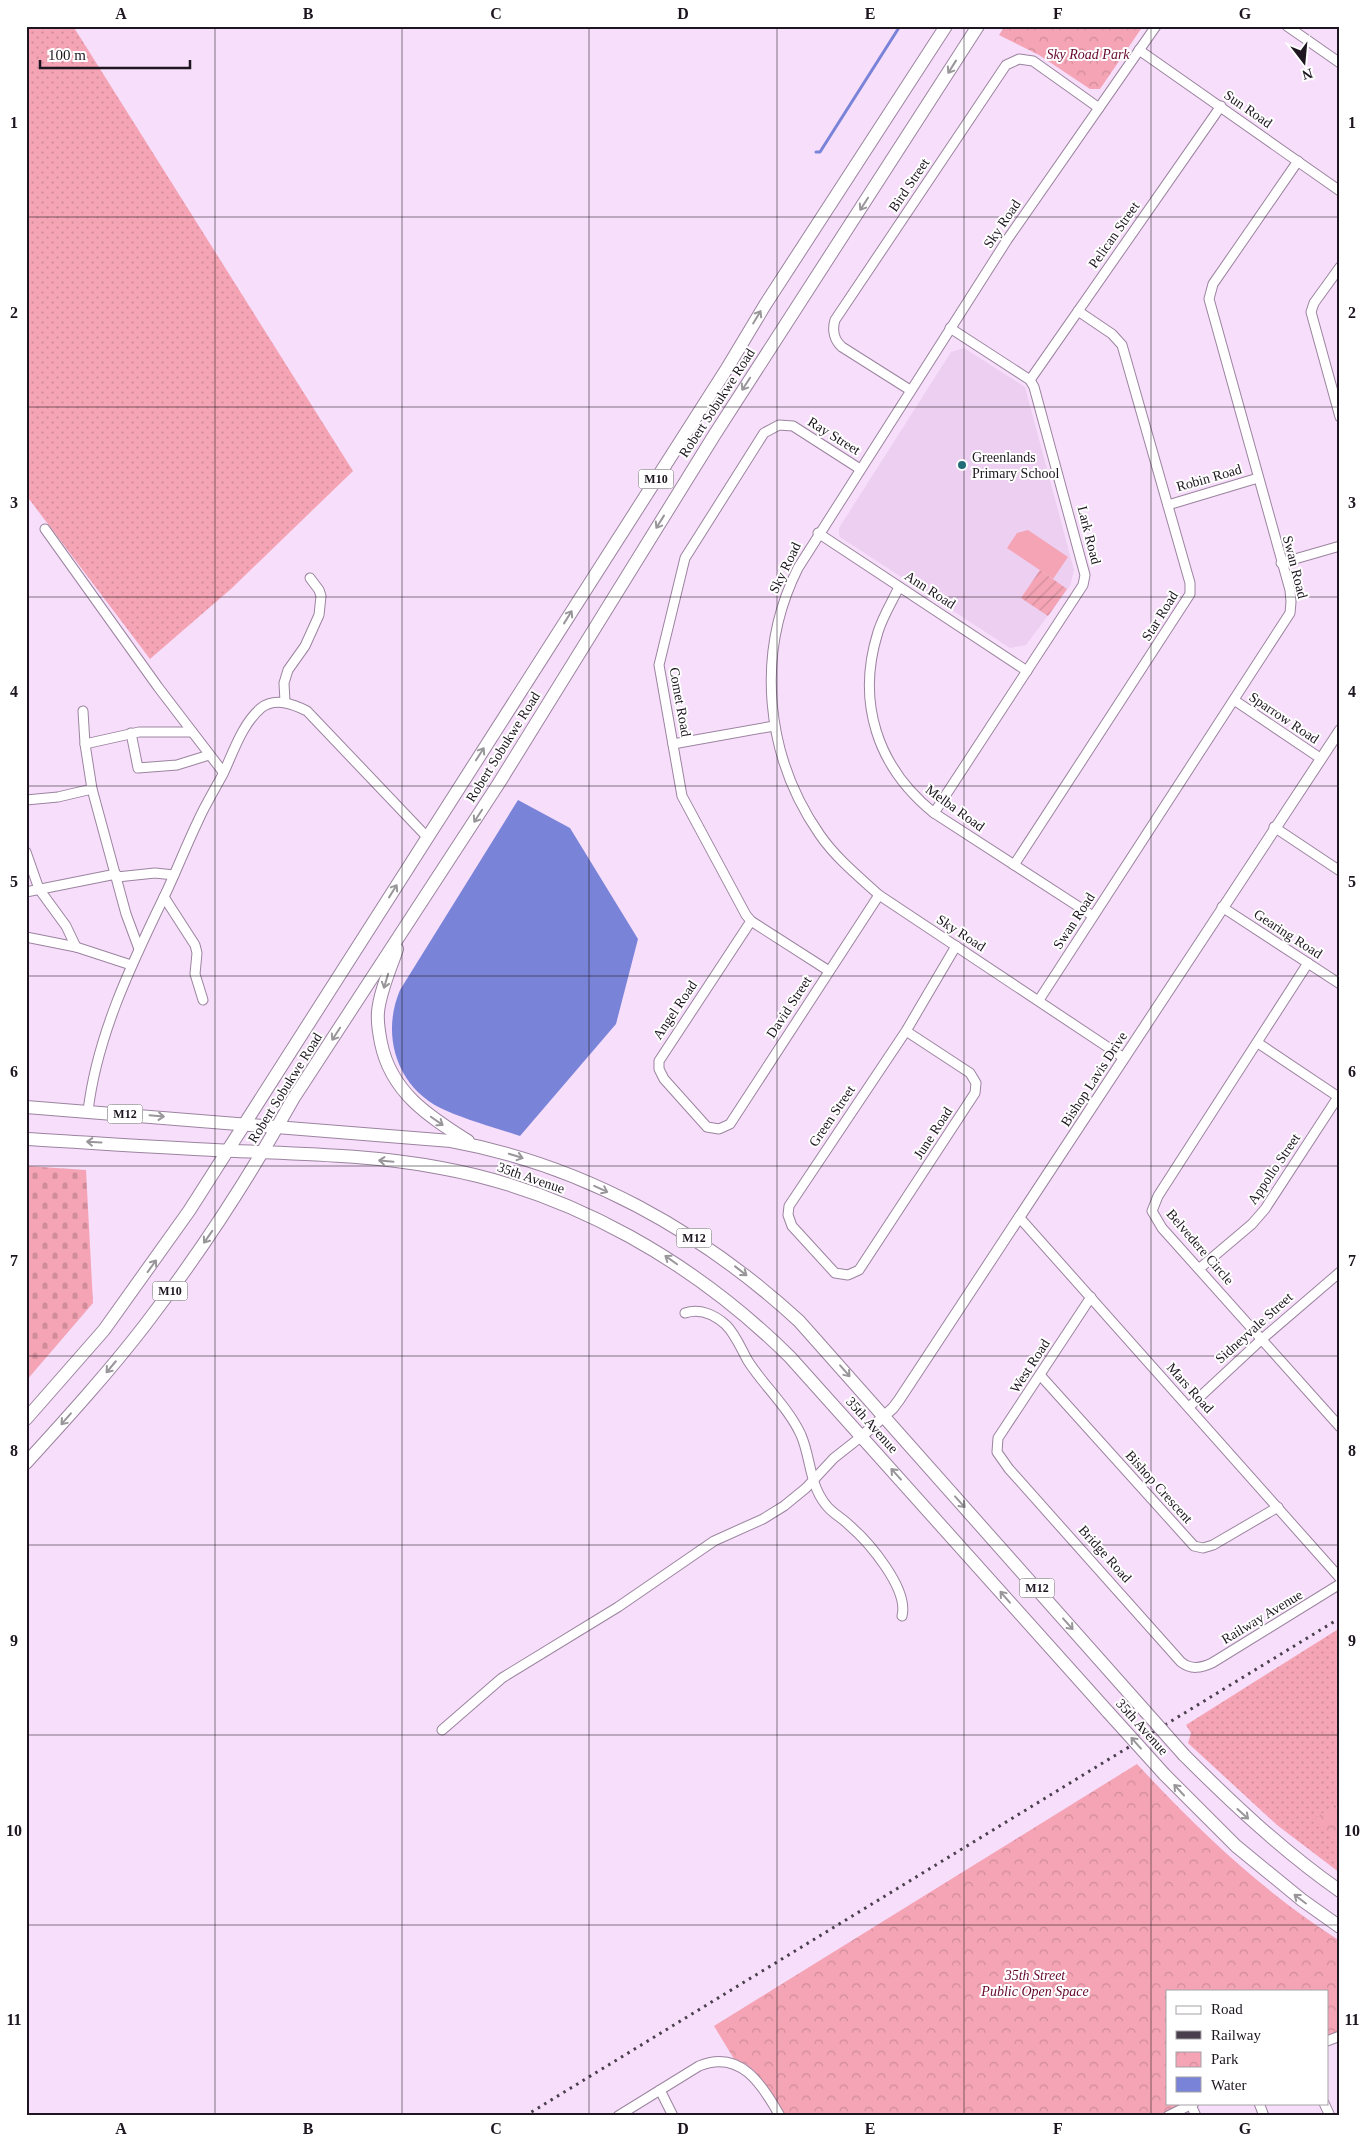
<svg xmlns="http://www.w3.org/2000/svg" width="1366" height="2142" font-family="Georgia,serif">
<defs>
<pattern id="grass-dots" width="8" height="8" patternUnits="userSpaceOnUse" patternTransform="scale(1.25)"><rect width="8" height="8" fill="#f4a4b4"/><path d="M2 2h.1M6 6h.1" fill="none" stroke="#d18c9a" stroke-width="1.8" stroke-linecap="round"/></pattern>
<pattern id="cemetery-stones" width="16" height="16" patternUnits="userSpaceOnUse" patternTransform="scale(1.25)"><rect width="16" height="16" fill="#f4a4b4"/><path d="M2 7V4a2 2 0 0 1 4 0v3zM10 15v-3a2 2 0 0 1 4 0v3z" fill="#d18c9a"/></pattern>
<pattern id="park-crowns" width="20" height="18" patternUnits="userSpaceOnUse" patternTransform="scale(1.25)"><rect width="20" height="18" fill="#f4a4b4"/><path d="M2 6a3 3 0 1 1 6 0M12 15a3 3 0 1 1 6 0" fill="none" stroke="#d18c9a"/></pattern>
<pattern id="garden-furrows" width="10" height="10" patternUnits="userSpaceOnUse" patternTransform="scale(1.25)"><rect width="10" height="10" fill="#f4a4b4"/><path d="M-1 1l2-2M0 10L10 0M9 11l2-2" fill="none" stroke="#d18c9a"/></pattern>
</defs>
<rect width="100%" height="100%" fill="#f7defb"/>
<polygon fill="#edcff2" points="964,348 1025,387 1074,570 1070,586 1026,645 1010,648 840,537 839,534 839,528 951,352"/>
<g fill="url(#grass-dots)">
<polygon points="26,26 73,26 353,471 232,588 150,659 26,495"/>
<polygon points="1340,1628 1340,1801 1313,1821 1340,1842 1340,1873 1277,1825 1188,1743 1191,1733 1186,1725"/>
</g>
<polygon fill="url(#cemetery-stones)" points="26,1166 86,1170 93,1303 26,1381"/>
<g fill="url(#park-crowns)">
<polygon points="1005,26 1143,26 1100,89 1090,89 1039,55 999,35"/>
<path d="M1137,1764C1199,1831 1263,1892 1340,1941V2040L1327,2045V1991H1167V2103H1192L1163,2116H785L757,2074L746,2064L734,2059L714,2026Z"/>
<polygon points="1340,1801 1340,1842 1312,1821"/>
</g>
<polygon fill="url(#garden-furrows)" points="1040,570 1067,589 1048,616 1021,598"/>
<polygon fill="#f4a4b4" points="1028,530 1068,557 1053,579 1007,548 1017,533"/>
<path fill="#7983d8" d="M518,800L570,828L638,939L616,1024L520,1136C496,1128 470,1121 447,1111C398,1091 380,1037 400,990Z"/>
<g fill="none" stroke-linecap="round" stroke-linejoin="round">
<polyline stroke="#7983d8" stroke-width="3" points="816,152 820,152 900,26"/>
<g stroke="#9b849f" stroke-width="11">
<g id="minor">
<polyline points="1287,26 1340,63"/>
<polyline points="1139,50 1340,191"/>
<polyline points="1340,267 1314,303 1311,312 1340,417"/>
<polyline points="1030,380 1221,106"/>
<path d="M910,390L842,347C834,340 832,330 835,320L1006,65L1019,59L1033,61L1099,108"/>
<polyline points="1168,505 1258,478"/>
<polyline points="45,529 158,687 223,772"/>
<polyline points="818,533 1027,671"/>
<polyline points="1281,563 1340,546"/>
<path d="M899,587C892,602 883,616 878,632C856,702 877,767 934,813L1093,916"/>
<polyline points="1234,700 1320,758"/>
<polyline points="285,702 284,683 288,670 305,646 319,615 321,596 319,590 310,578"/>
<polyline points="83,711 85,744 92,789 126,914 139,949"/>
<polyline points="131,733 138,768 177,765 209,755"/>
<polyline points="85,744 139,732 192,732"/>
<polyline points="673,744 774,726"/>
<polyline points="26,800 58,797 92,789"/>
<polyline points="934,813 1083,585 1085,575 1034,387 1030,380 950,328"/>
<polyline points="1274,827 1340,871"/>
<polyline points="26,852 39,889 66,926 76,947"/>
<polyline points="1014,865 1190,594 1190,583 1122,345 1112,334 1078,311"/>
<polyline points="117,877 155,873 174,875"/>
<polyline points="26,892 116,874"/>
<polyline points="164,897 195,945 197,953 195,974 203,1000"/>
<polyline points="1222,907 1340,984"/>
<polyline points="751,921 659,1061 659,1069 664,1079 707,1127 719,1129 730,1124 879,895"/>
<polyline points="26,937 76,947 131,965"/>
<polyline points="1308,963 1158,1196 1152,1211 1162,1228 1340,1427"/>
<polyline points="829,971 751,921 746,915 682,796 659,665 685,558 764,433 779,425 793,426 860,469"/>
<polyline points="1039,1000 1290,613 1291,602 1290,590 1209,299 1213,284 1298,161"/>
<polyline points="906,1031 970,1073 976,1083 975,1093 859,1270 848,1275 835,1273 792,1226 788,1215 789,1206 906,1031 956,946"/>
<polyline points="1258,1043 1340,1098"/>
<path d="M1124,1058L879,895C858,876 836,858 820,835C765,756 755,654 798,568L1007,240L1156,26"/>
<path d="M88,1111C97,1036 131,965 164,897C176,872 186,846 198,821C205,805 215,789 223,774C233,753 242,724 261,708C275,697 293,704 307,711L427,837"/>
<polyline points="1019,1217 1340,1578"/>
<polyline points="1200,1268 1252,1224 1265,1209 1338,1097"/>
<path d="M1091,1297L998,1438L997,1452L1009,1469L1181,1662C1191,1670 1201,1668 1212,1663L1340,1584"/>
<path d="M685,1313C700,1308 715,1315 726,1325C736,1335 741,1349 748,1361C764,1386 788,1407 801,1435C811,1458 809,1484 826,1505C832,1513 842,1518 849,1525C869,1542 909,1589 902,1616"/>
<polyline points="1040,1375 1194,1546 1203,1548 1213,1545 1278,1507"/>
<polyline points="1189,1407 1262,1339 1340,1272"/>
<polyline points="442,1730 502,1678 618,1607 714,1541 763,1519 784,1506 806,1488 834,1458 862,1436"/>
<polyline points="1327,2041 1340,2036"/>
<polyline points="660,2090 673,2116"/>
<polyline points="1259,2103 1264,2116"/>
<polyline points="1324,2103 1330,2116"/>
<polyline points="1191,2105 1196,2116"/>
<path d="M618,2116L699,2066C740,2049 762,2084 780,2116"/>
<polyline points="1168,2116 1194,2103"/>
</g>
</g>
<g stroke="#9b849f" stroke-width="12">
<polyline id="tertiary" points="862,1436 893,1408 899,1400 1340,730"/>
</g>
<g stroke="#9b849f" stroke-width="14">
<g id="primary">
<path d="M397,949C390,970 380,991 378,1012C377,1023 379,1033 381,1043C391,1092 428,1116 468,1141"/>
<path d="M26,1107L451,1141C583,1165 701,1231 799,1321L1145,1711"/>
<path d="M26,1139C96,1143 166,1148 236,1151C304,1154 373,1155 441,1168C573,1192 695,1263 790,1357L1108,1712"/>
<polyline points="26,1419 104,1330 189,1211 726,370 765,305 946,26"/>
<path d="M26,1463C67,1418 108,1373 145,1325C200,1253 249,1178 293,1099L499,783L715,434L978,26"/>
<path d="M1184,1755C1233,1804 1283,1851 1340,1891"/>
<polyline points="1164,1774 1236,1846 1302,1900 1340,1927"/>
</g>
</g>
<use href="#minor" stroke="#fff" stroke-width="9"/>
<use href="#tertiary" stroke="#fff" stroke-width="10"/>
<use href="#primary" stroke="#fff" stroke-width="12"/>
<polyline stroke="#4a3f4d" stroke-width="3" stroke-dasharray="2.5 5" stroke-linecap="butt" points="525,2116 1340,1618"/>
<g stroke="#9b849f" stroke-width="14" stroke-linecap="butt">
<g id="primary-bridge">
<polyline points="1145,1711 1184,1755"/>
<polyline points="1108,1712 1164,1774"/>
</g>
</g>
<use href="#primary-bridge" stroke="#fff" stroke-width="12"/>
</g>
<defs><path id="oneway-shaft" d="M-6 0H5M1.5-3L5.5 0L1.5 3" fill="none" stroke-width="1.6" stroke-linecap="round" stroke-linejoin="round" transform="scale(1.25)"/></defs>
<g stroke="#99969a">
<use href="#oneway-shaft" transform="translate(952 67) rotate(122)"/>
<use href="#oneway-shaft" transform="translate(864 204) rotate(123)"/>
<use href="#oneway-shaft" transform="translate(757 317) rotate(-59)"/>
<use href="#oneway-shaft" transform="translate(746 384) rotate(123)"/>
<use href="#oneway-shaft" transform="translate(660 522) rotate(122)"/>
<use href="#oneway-shaft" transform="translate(568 617) rotate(-58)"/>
<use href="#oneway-shaft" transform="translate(480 754) rotate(-57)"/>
<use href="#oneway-shaft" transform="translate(478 816) rotate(123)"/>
<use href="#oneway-shaft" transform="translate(393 891) rotate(-58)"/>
<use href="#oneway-shaft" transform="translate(386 981) rotate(107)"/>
<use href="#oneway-shaft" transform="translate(336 1034) rotate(123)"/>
<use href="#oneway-shaft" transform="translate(157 1116) rotate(5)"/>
<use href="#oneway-shaft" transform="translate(437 1121) rotate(35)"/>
<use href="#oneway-shaft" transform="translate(94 1142) rotate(-177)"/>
<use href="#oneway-shaft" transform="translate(516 1156) rotate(17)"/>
<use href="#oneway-shaft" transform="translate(386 1161) rotate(-175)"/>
<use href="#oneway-shaft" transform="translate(601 1189) rotate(25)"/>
<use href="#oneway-shaft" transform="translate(208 1237) rotate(125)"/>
<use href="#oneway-shaft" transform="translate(671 1260) rotate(-145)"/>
<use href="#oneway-shaft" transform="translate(152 1266) rotate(-54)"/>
<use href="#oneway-shaft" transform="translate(741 1271) rotate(38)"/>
<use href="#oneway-shaft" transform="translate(111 1367) rotate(130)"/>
<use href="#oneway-shaft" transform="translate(845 1371) rotate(49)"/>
<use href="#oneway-shaft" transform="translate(66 1419) rotate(131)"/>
<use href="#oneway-shaft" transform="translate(896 1474) rotate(-132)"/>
<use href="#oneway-shaft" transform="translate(960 1502) rotate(48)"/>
<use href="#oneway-shaft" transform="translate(1005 1597) rotate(-131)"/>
<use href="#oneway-shaft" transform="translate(1068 1624) rotate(48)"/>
<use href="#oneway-shaft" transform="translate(1136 1743) rotate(-132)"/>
<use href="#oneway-shaft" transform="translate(1179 1790) rotate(-133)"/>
<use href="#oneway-shaft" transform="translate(1243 1814) rotate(42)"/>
<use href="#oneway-shaft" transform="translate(1300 1899) rotate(-143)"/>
</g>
<path fill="none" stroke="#1d151f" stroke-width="1" stroke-opacity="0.55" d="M215,26V2116M402,26V2116M589,26V2116M777,26V2116M964,26V2116M1151,26V2116M26,217H1340M26,407H1340M26,597H1340M26,786H1340M26,976H1340M26,1166H1340M26,1356H1340M26,1545H1340M26,1735H1340M26,1925H1340"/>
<circle fill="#236c77" stroke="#fff" stroke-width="2" cx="962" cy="465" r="5"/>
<g text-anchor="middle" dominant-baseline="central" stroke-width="4" stroke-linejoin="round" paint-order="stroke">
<g fill="#fff" stroke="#615b62" stroke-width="1">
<rect x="638.5" y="469.5" width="35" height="19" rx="4"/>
<rect x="107.5" y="1104.5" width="35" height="19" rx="4"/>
<rect x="676.5" y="1228.5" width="35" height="19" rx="4"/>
<rect x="152.5" y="1281.5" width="35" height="19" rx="4"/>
<rect x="1019.5" y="1578.5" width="35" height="19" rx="4"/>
</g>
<g font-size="12" font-weight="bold" fill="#1d151f">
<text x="656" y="479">M10</text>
<text x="125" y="1114">M12</text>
<text x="694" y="1238">M12</text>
<text x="170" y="1291">M10</text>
<text x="1037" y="1588">M12</text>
</g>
<g font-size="14" font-style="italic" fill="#66082c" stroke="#fff">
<text x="1088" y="54">Sky Road Park</text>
<text x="1035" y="1975">35th Street<tspan x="1035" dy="16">Public Open Space</tspan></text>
</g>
<g font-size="14" fill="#1d151f" stroke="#fff">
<text transform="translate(1248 109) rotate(35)">Sun Road</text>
<text transform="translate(909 185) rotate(-56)">Bird Street</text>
<text transform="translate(1002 224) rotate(-56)">Sky Road</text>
<text transform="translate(1114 235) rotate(-55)">Pelican Street</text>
<text transform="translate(717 403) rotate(-57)">Robert Sobukwe Road</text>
<text transform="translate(834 436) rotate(32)">Ray Street</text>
<text transform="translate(1209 478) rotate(-16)">Robin Road</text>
<text transform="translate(1089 535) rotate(76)">Lark Road</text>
<text transform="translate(1295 567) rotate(76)">Swan Road</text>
<text transform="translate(785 568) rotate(-64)">Sky Road</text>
<text transform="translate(930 590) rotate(33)">Ann Road</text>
<text transform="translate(1160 616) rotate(-58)">Star Road</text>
<text transform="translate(680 702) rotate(80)">Comet Road</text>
<text transform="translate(1284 718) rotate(34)">Sparrow Road</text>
<text transform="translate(503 747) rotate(-58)">Robert Sobukwe Road</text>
<text transform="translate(955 808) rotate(36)">Melba Road</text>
<text transform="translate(1074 921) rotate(-57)">Swan Road</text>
<text transform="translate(961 933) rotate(33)">Sky Road</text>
<text transform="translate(1288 934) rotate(33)">Gearing Road</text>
<text transform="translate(789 1007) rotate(-57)">David Street</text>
<text transform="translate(675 1010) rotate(-56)">Angel Road</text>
<text transform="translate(1094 1079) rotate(-57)">Bishop Lavis Drive</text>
<text transform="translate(285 1088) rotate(-58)">Robert Sobukwe Road</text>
<text transform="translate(832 1116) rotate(-56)">Green Street</text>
<text transform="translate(933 1133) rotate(-57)">June Road</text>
<text transform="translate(1274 1169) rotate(-56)">Appollo Street</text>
<text transform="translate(531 1178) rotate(19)">35th Avenue</text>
<text transform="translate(1200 1247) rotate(49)">Belvedere Circle</text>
<text transform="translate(1254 1328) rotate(-42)">Sidneyvale Street</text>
<text transform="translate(1030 1366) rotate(-57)">West Road</text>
<text transform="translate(1190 1388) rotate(48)">Mars Road</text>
<text transform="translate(872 1425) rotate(48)">35th Avenue</text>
<text transform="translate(1159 1487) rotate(48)">Bishop Crescent</text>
<text transform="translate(1105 1554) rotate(48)">Bridge Road</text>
<text transform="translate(1262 1617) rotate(-31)">Railway Avenue</text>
<text transform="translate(1142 1727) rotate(48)">35th Avenue</text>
</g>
<g font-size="14" fill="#1d151f" stroke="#fff" text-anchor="start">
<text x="972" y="457">Greenlands<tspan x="972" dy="16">Primary School</tspan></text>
</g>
</g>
<rect width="1366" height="2142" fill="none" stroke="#ffffff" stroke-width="55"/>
<rect x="1166" y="1990" width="162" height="115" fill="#ffffff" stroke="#a5a1a5"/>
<rect x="1176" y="2006" width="25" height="8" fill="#ffffff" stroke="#a5a1a5"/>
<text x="1211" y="2014" font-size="15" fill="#1d151f">Road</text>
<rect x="1176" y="2031" width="25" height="8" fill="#4a3f4d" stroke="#a5a1a5"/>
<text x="1211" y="2040" font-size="15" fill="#1d151f">Railway</text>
<rect x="1176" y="2052" width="25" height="15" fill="url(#park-crowns)" stroke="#a5a1a5"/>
<text x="1211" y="2064" font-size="15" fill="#1d151f">Park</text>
<rect x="1176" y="2077" width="25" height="15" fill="#7983d8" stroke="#a5a1a5"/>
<text x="1211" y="2090" font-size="15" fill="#1d151f">Water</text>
<g transform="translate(1304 62) rotate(164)" stroke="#ffffff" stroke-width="4" paint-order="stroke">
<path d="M0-4L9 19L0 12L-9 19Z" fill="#1d151f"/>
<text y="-8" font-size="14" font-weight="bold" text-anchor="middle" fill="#1d151f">N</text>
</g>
<path d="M40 60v8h150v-8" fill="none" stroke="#1d151f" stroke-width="2.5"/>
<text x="48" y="60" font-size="15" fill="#1d151f" stroke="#ffffff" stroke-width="4" paint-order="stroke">100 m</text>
<rect x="28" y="28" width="1310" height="2086" fill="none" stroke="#1d151f" stroke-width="2"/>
<g font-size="16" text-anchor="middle" font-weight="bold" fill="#1d151f">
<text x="121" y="19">A</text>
<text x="308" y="19">B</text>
<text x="496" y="19">C</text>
<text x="683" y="19">D</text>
<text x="870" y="19">E</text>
<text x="1058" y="19">F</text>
<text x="1245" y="19">G</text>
<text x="14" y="128">1</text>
<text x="1352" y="128">1</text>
<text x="14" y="318">2</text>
<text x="1352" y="318">2</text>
<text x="14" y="508">3</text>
<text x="1352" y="508">3</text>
<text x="14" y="697">4</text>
<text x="1352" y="697">4</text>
<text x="14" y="887">5</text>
<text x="1352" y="887">5</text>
<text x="14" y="1077">6</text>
<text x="1352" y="1077">6</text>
<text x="14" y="1266">7</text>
<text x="1352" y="1266">7</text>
<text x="14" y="1456">8</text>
<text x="1352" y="1456">8</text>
<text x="14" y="1646">9</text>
<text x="1352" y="1646">9</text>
<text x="14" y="1836">10</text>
<text x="1352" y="1836">10</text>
<text x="14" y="2025">11</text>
<text x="1352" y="2025">11</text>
<text x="121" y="2134">A</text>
<text x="308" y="2134">B</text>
<text x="496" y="2134">C</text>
<text x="683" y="2134">D</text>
<text x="870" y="2134">E</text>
<text x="1058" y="2134">F</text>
<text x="1245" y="2134">G</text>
</g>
</svg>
